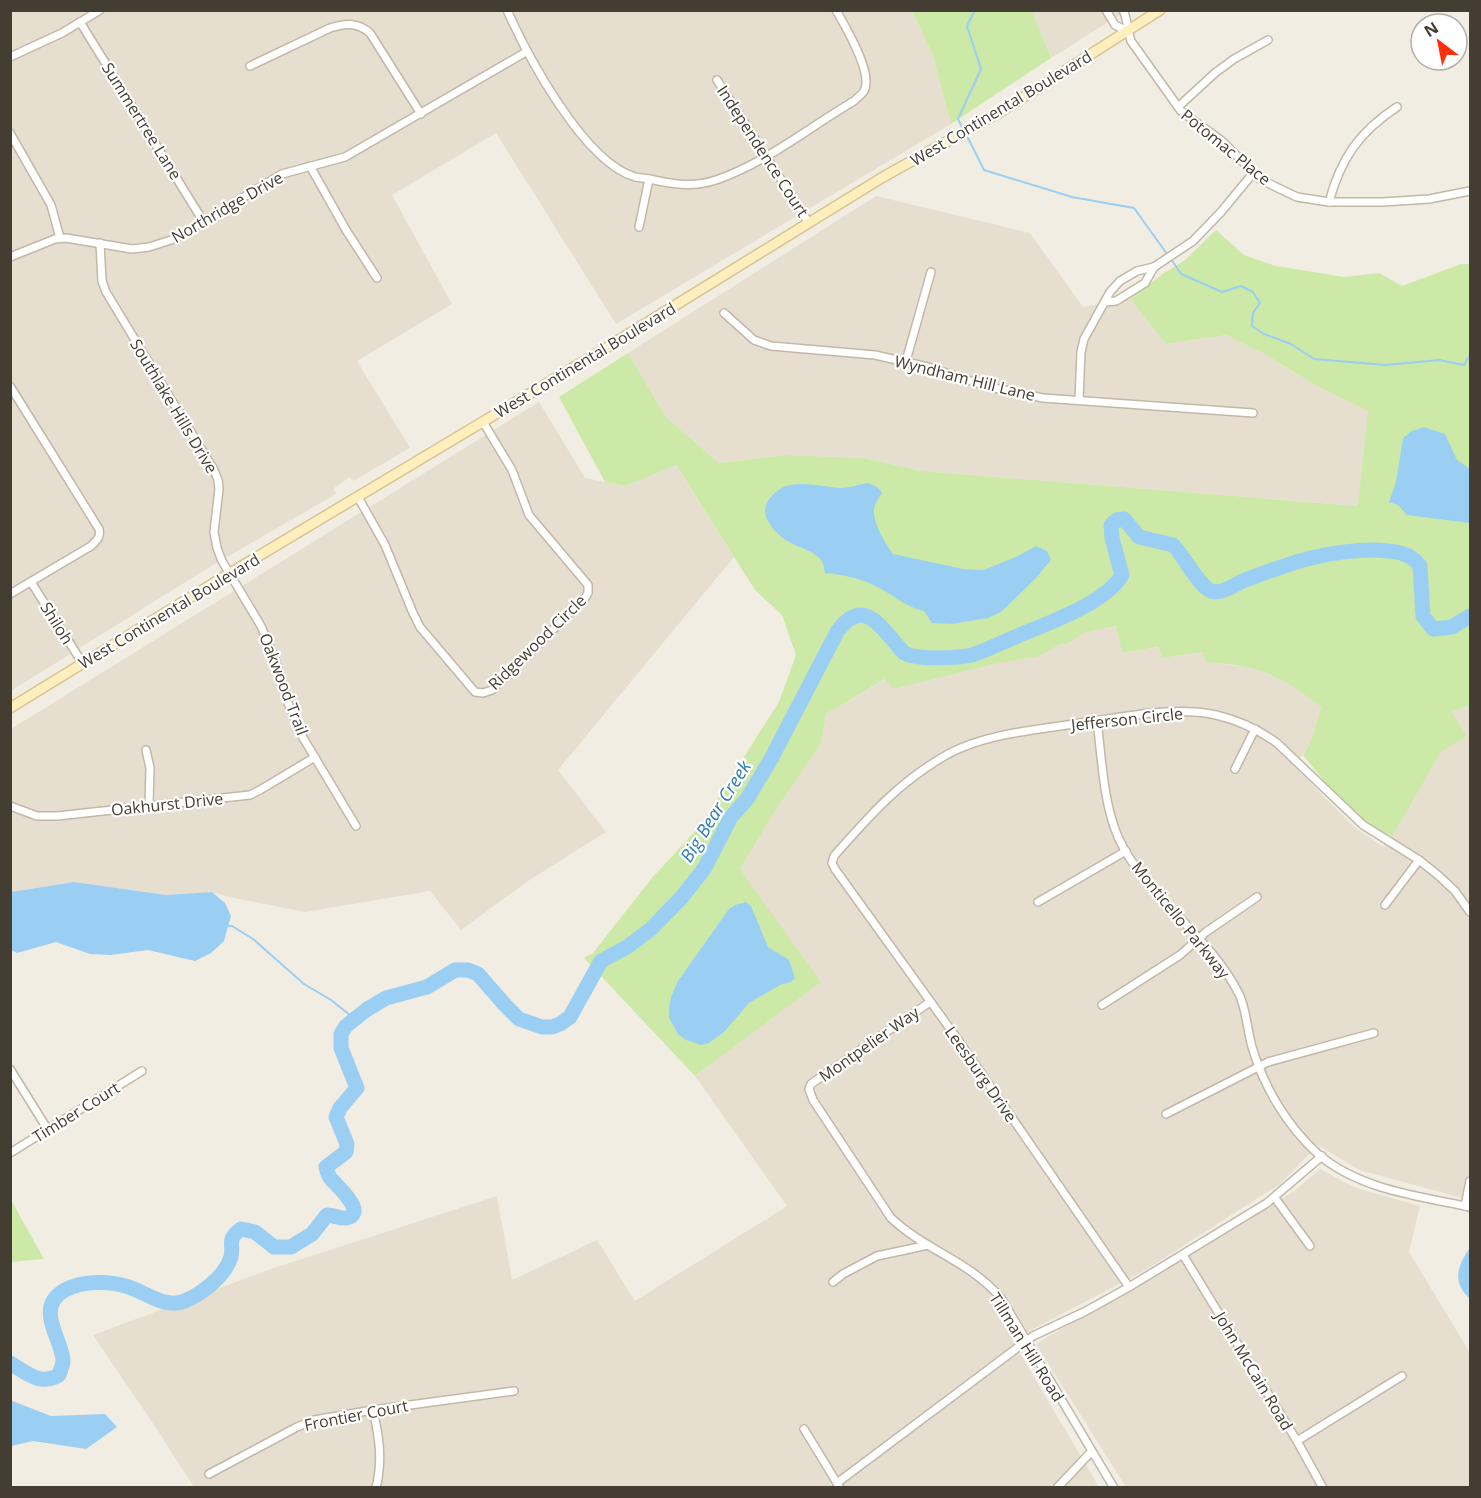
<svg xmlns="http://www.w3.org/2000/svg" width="1481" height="1498" font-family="'Open Sans',sans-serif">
<rect width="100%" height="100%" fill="#f2ede2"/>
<g fill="#e6dfd0">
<polygon points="11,11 912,11 932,53 951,124 616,324 496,133 392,195 452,304 357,361 410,448 353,481 350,477 334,488 336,494 203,571 11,691"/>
<polygon points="1032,11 1126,11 1051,58"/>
<polygon points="876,196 1030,233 1083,307 1130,299 1166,344 1226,335 1270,357 1313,384 1368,411 1359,506 922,471 864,458 786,455 719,463 666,417 628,353"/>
<polygon points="539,402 585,478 625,486 675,464 734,557 558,770 606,832 531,879 461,930 430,891 305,912 229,897 212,892 166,895 74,882 11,892 11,729"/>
<polygon points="1117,626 1122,653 1160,647 1162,658 1204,652 1205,662 1250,667 1276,677 1304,693 1321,707 1311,741 1295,767 1354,827 1383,847 1441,752 1467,736 1450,712 1470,705 1470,1200 1359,1170 1318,1145 1280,1184 1142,1272 1012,1340 1099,1487 194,1487 156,1428 93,1335 271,1269 497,1196 512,1280 597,1240 635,1301 787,1206 695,1076 820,982 740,869 777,808 822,742 826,714 886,679 1039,655 1060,644 1066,645 1084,633"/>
<polygon points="1320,1169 1353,1187 1420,1206 1409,1252 1470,1353 1470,1487 1126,1487 1036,1344 1293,1192"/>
</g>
<g fill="#cce9a8">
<polygon points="912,11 1032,11 1051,58 951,124 932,53"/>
<path d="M1216,230L1244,255L1276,266L1344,277L1379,273L1402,286L1461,264H1470V705L1451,712L1467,736L1441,752L1392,836L1367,825L1325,782L1303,755L1311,741L1321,707C1300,690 1277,675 1251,668C1237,664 1220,664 1205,662L1203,652L1162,658L1159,647L1122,653L1116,626L1084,633L1066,645L1060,644L1039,656L993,664L893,689L885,679L826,714L822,742L777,808L740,869L821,982L695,1076L584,958L593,953L652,878L700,826L779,702L796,655L782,615L755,590L676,465L625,486L605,482L559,397L628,353L666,417L719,463L786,455L864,458L922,471L1358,506L1368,411L1313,384L1270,357L1226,335L1166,344L1130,299L1164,273L1184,261Z"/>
<polygon points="11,1200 44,1259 11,1262"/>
</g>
<g fill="#9acff3">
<polygon points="1424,427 1445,434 1457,460 1470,469 1470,523 1407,515 1398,505 1389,502 1396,482 1403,438 1412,431"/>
<path d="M868,483L877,487L882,492C880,497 874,504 874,509C873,523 885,543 893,554L963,569L984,570L1018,556L1036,546L1047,551L1051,560L1036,578L1001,612L988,618L952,624L932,623L924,611C906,607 896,597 881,589C866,580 843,574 825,573C824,569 824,564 821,560C813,550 799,548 789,542C776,534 758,516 768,501C772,494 781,487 790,485C807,482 823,487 841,488C851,488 859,484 868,483Z"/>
<polygon points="74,882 166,895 212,892 225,903 231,916 224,941 211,953 195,961 148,950 111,955 90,954 56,942 17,953 11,950 11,892"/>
<polygon points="746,902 751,906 768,947 789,960 795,978 791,982 780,985 749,1003 724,1032 709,1043 702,1045 686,1040 678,1034 669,1018 669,1009 671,997 678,981 729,909 735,905"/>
<path d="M1469,1249H1470V1299C1452,1282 1457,1267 1469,1249Z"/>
<polygon points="10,1400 51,1416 105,1414 117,1427 86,1449 33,1441 11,1446"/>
</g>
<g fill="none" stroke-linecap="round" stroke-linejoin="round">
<g stroke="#9acff3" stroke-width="2">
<polyline points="963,129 958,119 981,69 967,26 975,10"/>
<polyline points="966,134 984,170 1072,197 1134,208 1167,254"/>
<polyline points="1171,259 1181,274 1222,292 1241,286 1253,292 1260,303 1253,313 1252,326 1264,334 1291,344 1314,359 1386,365 1439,360 1464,365 1470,355"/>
<polyline points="226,926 232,926 253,939 304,984 331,1000 355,1019"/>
</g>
<path stroke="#9acff3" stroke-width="15" d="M10,1363C27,1373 40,1386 59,1375C60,1371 63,1365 63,1361C63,1340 33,1308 65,1290C84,1280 110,1281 129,1287C146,1293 166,1309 185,1301C203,1293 225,1276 231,1257C234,1243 226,1240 241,1229L255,1232L274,1247H291L312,1234L327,1215C333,1215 341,1219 346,1218C369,1214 336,1185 332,1180C328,1176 327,1172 326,1167L346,1152L347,1144L336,1117L340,1108L357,1088L341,1048V1034L346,1026L366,1010L386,998L427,987L455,970H468L478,974L505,1005L519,1019L542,1027H552L560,1024L570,1017L601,961L627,947L651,929L682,897L704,869L731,817L747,799L771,759L837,632C865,593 883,631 904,653C916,660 959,658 972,655C987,650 1001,643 1015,637C1045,624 1105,604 1122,575L1112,538L1111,525L1117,520L1124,519L1139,537L1173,545C1184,556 1198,585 1211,591C1222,595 1235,584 1245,580C1291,563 1325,550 1375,550C1392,551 1409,551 1420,566L1423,616L1433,629L1452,627L1470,616"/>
<g stroke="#c1b8a7" stroke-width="10">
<g id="minor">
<path d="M507,10C528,57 584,162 635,177C639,178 644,178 649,179C672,184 692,188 716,180C766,163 808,128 854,101C857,98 862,94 864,91C874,74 845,26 836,10"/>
<polyline points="1106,10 1115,25 1127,31"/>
<path d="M1123,10C1128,20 1127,30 1131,41L1181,111L1222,141L1260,179L1278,188L1297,197L1329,202H1383L1429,199L1470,191"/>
<polyline points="80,22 203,221"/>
<polyline points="10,57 62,33 100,10"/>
<path d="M250,66L330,28C346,23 357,22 370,33L421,114"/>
<polyline points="717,80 809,223"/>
<polyline points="1178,107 1215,73 1234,59 1268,40"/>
<polyline points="10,133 51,205 60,238"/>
<polyline points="310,166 346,230 377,278"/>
<path d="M1329,202C1341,158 1359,132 1397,107"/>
<polyline points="639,227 649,179"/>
<polyline points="100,243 102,281 106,292 214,470 218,480 219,489 214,532 217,548 222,561 261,626 276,662 288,703 302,736 356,826"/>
<polyline points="10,257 55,239 66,238 132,249 149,247 174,239 282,174 345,157 526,52"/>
<polyline points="1105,302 1116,301 1145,283 1154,267"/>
<polyline points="724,313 754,340 771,346 875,355 928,367 989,387 1043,398 1253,413"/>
<polyline points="906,361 931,272"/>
<path d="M10,386L99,529C101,537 97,540 91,546L10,594"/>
<polyline points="1079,400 1081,352 1084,339 1110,292 1120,281 1137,271 1154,267 1193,241 1221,212 1254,172"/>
<polyline points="358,497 385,545 413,613 420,627 475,692 483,693 492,690 585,598 588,593 588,585 529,515 512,470 483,422"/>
<polyline points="31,582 83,664"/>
<path d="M1097,721C1102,759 1103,802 1118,837C1146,898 1209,934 1239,994C1247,1011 1247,1030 1252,1047C1264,1087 1287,1126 1318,1154C1360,1190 1419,1196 1470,1207"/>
<polyline points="146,750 150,768 149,805"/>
<polyline points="1235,769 1255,729"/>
<polyline points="10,806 37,816 57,816 250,795 260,790 315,757"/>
<polyline points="1038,902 1126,851"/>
<polyline points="1385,905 1419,860"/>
<path d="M930,1002L811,1084L809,1089L813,1100L891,1218C926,1251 968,1260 1001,1298L1114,1488"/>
<polyline points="1102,1005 1180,955 1206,932 1257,897"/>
<polyline points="10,1069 48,1130"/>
<polyline points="1166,1114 1268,1062 1374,1033"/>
<polyline points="10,1153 142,1071"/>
<polyline points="1275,1198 1310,1246"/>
<polyline points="1465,1206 1470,1181"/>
<polyline points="1183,1255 1297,1441 1323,1488"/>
<polyline points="833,1282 843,1274 877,1256 928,1245"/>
<path d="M1129,1287L961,1044L835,869L832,863L834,856C870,815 900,781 948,754C987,733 1037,730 1080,723C1124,717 1172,706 1216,715C1238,720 1259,730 1277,743L1363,825L1419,860L1439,876L1455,891L1470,912"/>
<path d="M373,1410C379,1436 383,1461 376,1488"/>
<polyline points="804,1429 840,1488"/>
<polyline points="1297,1441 1402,1376"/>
<polyline points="209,1474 297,1427 314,1420 373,1410 514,1391"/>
<polyline points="837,1483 1033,1336 1086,1311 1129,1287 1267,1203 1322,1156"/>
<polyline points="1057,1488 1091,1452"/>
</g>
</g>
<g stroke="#d8c491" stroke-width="12">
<polyline id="secondary" points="10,708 230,573 593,356 883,177 1000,112 1160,10"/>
</g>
<use href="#minor" stroke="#fff" stroke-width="7"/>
<use href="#secondary" stroke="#ffefbf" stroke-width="9"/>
</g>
<g text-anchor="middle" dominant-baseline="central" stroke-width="4.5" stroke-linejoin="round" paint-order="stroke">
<g font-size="16" fill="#443d32" stroke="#fff">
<text transform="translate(1001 108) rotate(-31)">West Continental Boulevard</text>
<text transform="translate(142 121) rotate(58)">Summertree Lane</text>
<text transform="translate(1226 147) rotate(39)">Potomac Place</text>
<text transform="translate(763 151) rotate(57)">Independence Court</text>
<text transform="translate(227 207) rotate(-30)">Northridge Drive</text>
<text transform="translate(585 360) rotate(-31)">West Continental Boulevard</text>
<text transform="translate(965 378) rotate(14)">Wyndham Hill Lane</text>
<text transform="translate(174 406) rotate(59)">Southlake Hills Drive</text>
<text transform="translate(169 611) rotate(-31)">West Continental Boulevard</text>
<text transform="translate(57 623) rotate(58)">Shiloh</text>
<text transform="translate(537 642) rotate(-44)">Ridgewood Circle</text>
<text transform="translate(284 684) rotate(69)">Oakwood Trail</text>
<text transform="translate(1127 719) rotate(-6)">Jefferson Circle</text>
<text transform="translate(167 804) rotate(-6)">Oakhurst Drive</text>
<text transform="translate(1181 920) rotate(51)">Monticello Parkway</text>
<text transform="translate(869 1044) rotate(-35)">Montpelier Way</text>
<text transform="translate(981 1074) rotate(55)">Leesburg Drive</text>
<text transform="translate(76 1112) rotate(-32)">Timber Court</text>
<text transform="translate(1027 1347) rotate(58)">Tillman Hill Road</text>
<text transform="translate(1254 1371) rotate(59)">John McCain Road</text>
<text transform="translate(356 1415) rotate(-11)">Frontier Court</text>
</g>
<g font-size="18" font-style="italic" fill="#287ab3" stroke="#fff">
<text transform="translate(715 811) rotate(-58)">Big Bear Creek</text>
</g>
</g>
<rect width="1481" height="1498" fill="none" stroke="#443d32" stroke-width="24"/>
<g transform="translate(1439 42) rotate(328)"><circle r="28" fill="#ffffff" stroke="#b4b1ad" stroke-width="1.5"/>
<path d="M0-4.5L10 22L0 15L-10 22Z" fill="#ff2f0c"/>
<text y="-9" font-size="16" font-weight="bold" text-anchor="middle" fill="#443d32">N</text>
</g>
</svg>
